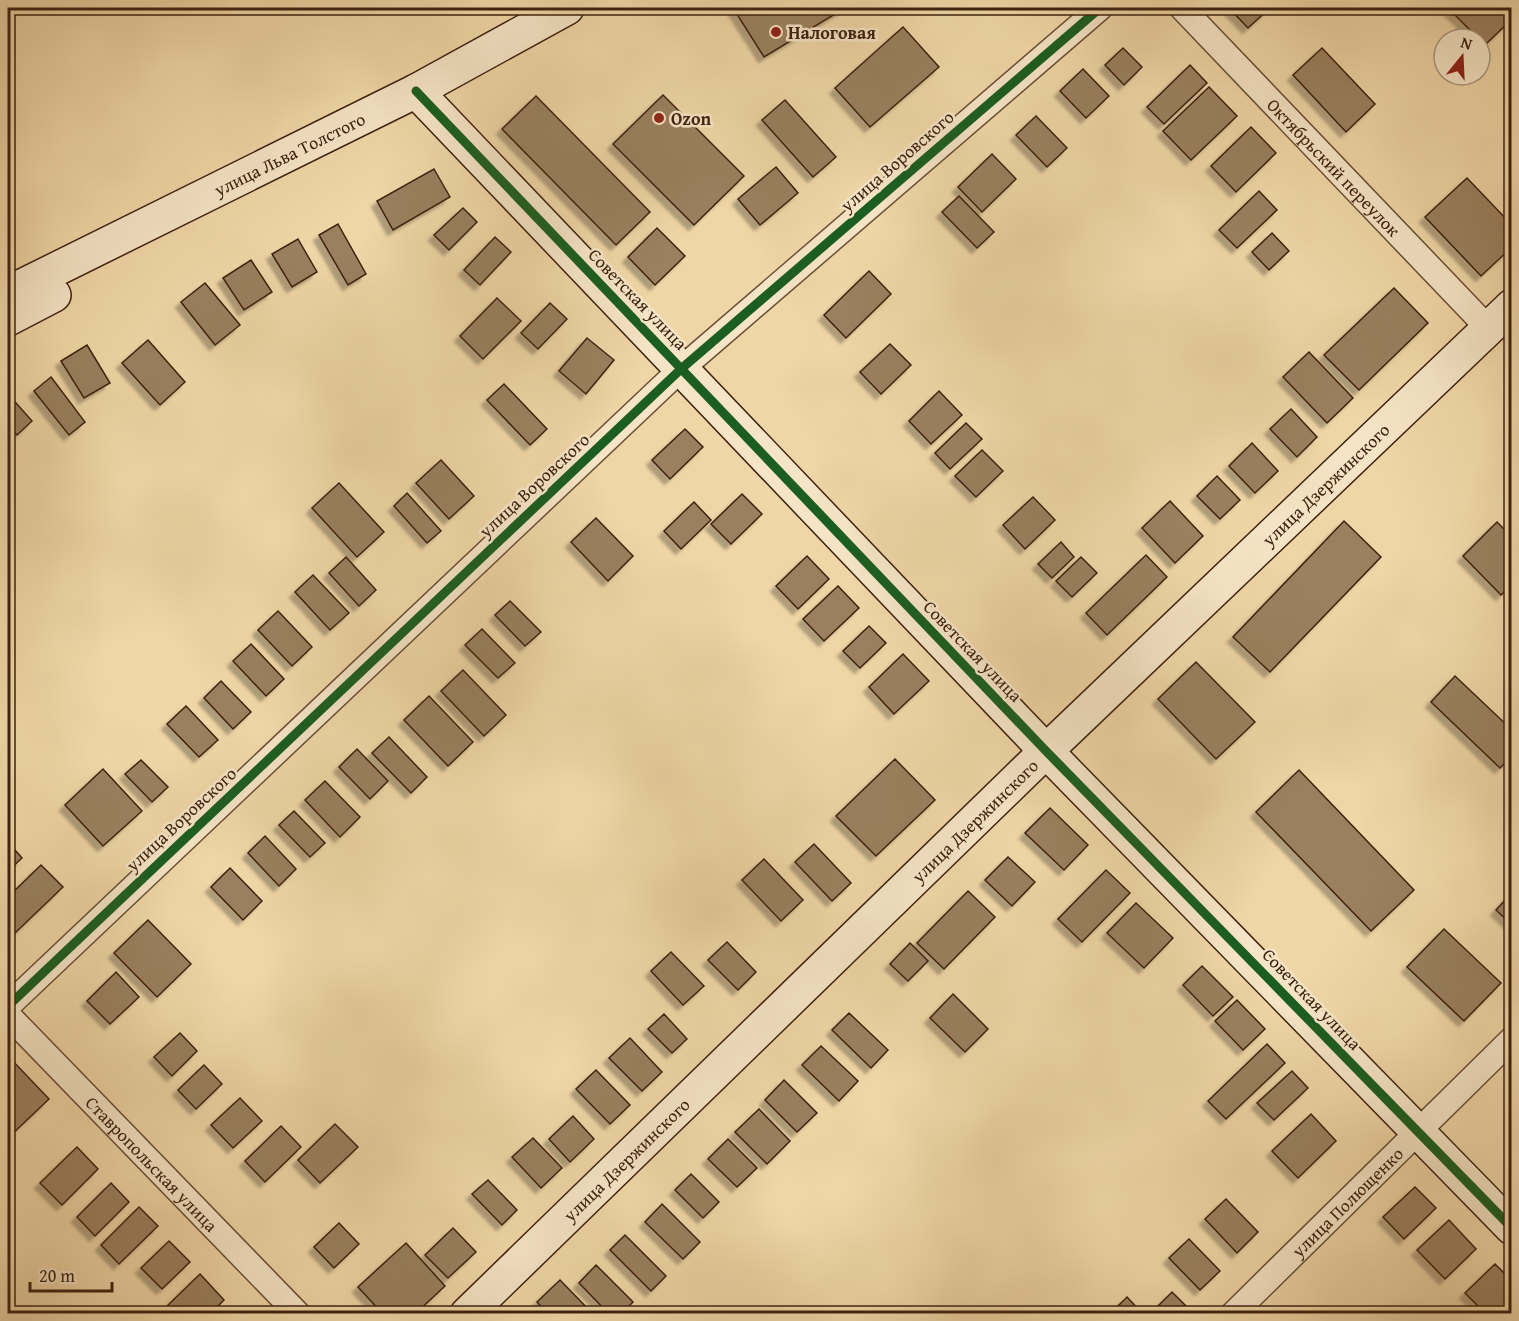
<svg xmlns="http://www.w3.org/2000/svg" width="1519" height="1321" font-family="'Gentium Book Plus',serif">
<defs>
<filter id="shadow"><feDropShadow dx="-5.5" dy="5.5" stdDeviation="1.5" flood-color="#0004"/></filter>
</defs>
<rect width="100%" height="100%" fill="#efd6a6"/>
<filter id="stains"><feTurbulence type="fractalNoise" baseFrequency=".00333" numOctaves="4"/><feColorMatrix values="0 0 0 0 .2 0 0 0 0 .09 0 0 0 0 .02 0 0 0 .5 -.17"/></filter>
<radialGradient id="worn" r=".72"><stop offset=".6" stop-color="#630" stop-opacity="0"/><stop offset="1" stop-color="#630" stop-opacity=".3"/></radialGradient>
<g fill="#9a805e" stroke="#3e2210" stroke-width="1.5" filter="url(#shadow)">
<polygon points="733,8 845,8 764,57"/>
<polygon points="1229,8 1270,8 1248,28"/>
<polygon points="1448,8 1510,8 1512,19 1485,45"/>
<polygon points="903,27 939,67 870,127 835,88"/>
<polygon points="1123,48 1142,67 1124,85 1105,65"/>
<polygon points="1322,48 1375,104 1346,132 1293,75"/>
<polygon points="1190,65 1207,83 1164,124 1147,107"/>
<polygon points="1083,69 1109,96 1086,118 1060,91"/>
<polygon points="1209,87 1237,116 1191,160 1163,131"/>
<polygon points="663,95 744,176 694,225 613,144"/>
<polygon points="536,96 650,212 616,245 502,129"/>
<polygon points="785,100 836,157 813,177 762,120"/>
<polygon points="1036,116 1067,148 1047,167 1016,135"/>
<polygon points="1251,127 1276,153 1236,192 1211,166"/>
<polygon points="992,154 1016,179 982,212 958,187"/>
<polygon points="776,167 798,193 760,225 738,199"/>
<polygon points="434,169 450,197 393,230 377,201"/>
<polygon points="1467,178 1512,225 1512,247 1481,276 1425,217"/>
<polygon points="1259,191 1277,210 1237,248 1219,230"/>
<polygon points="959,196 994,232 977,248 942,212"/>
<polygon points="463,208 477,222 449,250 434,235"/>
<polygon points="338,224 366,274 348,285 319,235"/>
<polygon points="657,228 685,256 655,285 628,257"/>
<polygon points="1272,233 1289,251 1269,270 1252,252"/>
<polygon points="495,237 511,252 480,285 464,270"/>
<polygon points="298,239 317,272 292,287 272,254"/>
<polygon points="251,260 272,292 244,310 223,278"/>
<polygon points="869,271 891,294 846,338 824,315"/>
<polygon points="205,283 240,325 215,345 181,302"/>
<polygon points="1394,288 1428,323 1359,390 1324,355"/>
<polygon points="497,298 521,321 483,359 460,336"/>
<polygon points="550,303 567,319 538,349 521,333"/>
<polygon points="587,338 614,360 586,394 559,371"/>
<polygon points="148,340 185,382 160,405 122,363"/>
<polygon points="890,344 911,365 881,394 860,372"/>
<polygon points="87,345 110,383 84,398 61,361"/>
<polygon points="1309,352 1353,398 1327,423 1283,377"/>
<polygon points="51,377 85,422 69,435 34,391"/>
<polygon points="504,384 547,429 530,445 487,400"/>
<polygon points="939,391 962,415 931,444 909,421"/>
<polygon points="8,394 32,421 17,435 8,425"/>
<polygon points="1291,409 1317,437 1297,457 1270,429"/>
<polygon points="966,423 982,439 950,469 935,453"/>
<polygon points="685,429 703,447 670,479 652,460"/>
<polygon points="1252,443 1278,471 1255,493 1229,466"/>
<polygon points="982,450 1003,471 976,497 955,476"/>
<polygon points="441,460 474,496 449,519 416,483"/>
<polygon points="1217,476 1240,500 1220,519 1197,496"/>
<polygon points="339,483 384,532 357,557 312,508"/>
<polygon points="407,493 441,531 427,543 394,506"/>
<polygon points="742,494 762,514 731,544 711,524"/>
<polygon points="1033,497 1055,520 1025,549 1003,525"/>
<polygon points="1170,501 1203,536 1175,563 1142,528"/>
<polygon points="694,502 711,520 681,549 664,531"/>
<polygon points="596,518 633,556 608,581 571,542"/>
<polygon points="1344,521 1381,557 1270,672 1233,637"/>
<polygon points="1497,522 1512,537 1512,585 1501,595 1463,556"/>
<polygon points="1061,542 1074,557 1052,578 1038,564"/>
<polygon points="1146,555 1167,577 1107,635 1086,613"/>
<polygon points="807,556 829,579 798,609 776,586"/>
<polygon points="346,557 376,590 359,606 329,573"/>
<polygon points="1081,557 1097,573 1072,597 1056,581"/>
<polygon points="313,575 349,613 330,630 295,592"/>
<polygon points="838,586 859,608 824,641 803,619"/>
<polygon points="510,601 541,632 525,646 495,615"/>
<polygon points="278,611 312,647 292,666 258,630"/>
<polygon points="869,626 886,643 860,668 843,651"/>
<polygon points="482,629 515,663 498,678 465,645"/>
<polygon points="251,644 284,679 266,696 233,661"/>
<polygon points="903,654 929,681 894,714 869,687"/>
<polygon points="1196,662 1255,722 1216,759 1158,699"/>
<polygon points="463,670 506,715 484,736 441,691"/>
<polygon points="1455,676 1512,730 1512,756 1500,768 1431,702"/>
<polygon points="221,681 251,712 233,729 204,698"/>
<polygon points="429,696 473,742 448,766 404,720"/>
<polygon points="186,706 218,740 199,757 167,724"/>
<polygon points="389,737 427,777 411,793 372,753"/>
<polygon points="357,749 388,781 370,799 339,767"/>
<polygon points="895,759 935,800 876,856 836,816"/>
<polygon points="141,760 168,787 152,802 125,774"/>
<polygon points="103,769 142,811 103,846 65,805"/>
<polygon points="1299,770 1414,890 1371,931 1256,812"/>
<polygon points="325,781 360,817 340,837 305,800"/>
<polygon points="1050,808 1088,845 1064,870 1025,833"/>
<polygon points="294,811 325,843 310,857 279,825"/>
<polygon points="265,836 296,869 279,886 248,853"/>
<polygon points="8,842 22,858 8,871"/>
<polygon points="814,844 851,883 832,901 795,862"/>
<polygon points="1008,857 1035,882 1012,906 985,880"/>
<polygon points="764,859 803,900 781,921 742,880"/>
<polygon points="41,865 63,887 15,933 8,926 8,897"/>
<polygon points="230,868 262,901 243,920 211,887"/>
<polygon points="1106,870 1130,893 1082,942 1058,919"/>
<polygon points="968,891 995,917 944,969 917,943"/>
<polygon points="1512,893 1512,925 1496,910"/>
<polygon points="1136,903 1173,938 1144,968 1107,933"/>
<polygon points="148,920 191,964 157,997 114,953"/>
<polygon points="1444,929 1501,983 1464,1021 1407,967"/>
<polygon points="727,942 756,972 738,990 708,960"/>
<polygon points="910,943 928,961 908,981 890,964"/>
<polygon points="671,952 704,986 683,1005 651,971"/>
<polygon points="1202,966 1233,997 1213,1016 1183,985"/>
<polygon points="116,972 139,997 110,1024 87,1001"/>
<polygon points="953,994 988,1029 965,1052 930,1018"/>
<polygon points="1237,1000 1265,1029 1243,1050 1215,1021"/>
<polygon points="849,1013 888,1050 871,1068 832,1030"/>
<polygon points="664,1014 687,1039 672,1053 648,1029"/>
<polygon points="180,1033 197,1051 172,1076 154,1057"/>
<polygon points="630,1038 662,1072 642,1091 609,1058"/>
<polygon points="1267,1044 1285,1063 1226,1119 1208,1101"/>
<polygon points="821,1046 858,1081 839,1101 802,1065"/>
<polygon points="9,1057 49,1099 8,1138 8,1058"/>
<polygon points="204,1065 222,1084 196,1109 178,1090"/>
<polygon points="596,1070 630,1105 610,1124 576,1089"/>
<polygon points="1292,1071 1308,1088 1274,1120 1257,1103"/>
<polygon points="784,1080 817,1113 797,1132 765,1100"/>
<polygon points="240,1098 262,1121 233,1148 211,1125"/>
<polygon points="759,1109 790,1141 767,1164 735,1132"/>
<polygon points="1311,1114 1336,1141 1298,1178 1272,1151"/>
<polygon points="573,1116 594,1139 570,1162 549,1139"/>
<polygon points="335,1124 358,1147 320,1183 298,1160"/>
<polygon points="281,1126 301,1147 265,1182 245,1161"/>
<polygon points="533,1138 562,1168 541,1188 512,1157"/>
<polygon points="728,1139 757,1168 737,1187 708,1159"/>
<polygon points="77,1147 98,1169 62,1205 40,1183"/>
<polygon points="691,1174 719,1202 703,1218 675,1190"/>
<polygon points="488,1180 517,1210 502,1225 472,1194"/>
<polygon points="111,1183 129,1202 95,1236 77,1217"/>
<polygon points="1415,1187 1436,1208 1404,1239 1383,1217"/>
<polygon points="1226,1199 1258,1232 1237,1253 1205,1219"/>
<polygon points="662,1204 700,1242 683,1259 645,1222"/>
<polygon points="139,1207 158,1226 119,1264 101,1245"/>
<polygon points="1449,1220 1476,1249 1445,1279 1417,1250"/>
<polygon points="339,1223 359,1244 334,1268 314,1247"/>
<polygon points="453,1228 476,1252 448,1278 425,1255"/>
<polygon points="625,1235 666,1276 651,1291 610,1250"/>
<polygon points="1189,1239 1220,1271 1200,1290 1169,1258"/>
<polygon points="169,1241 190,1262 162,1289 141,1268"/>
<polygon points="406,1243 445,1286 415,1314 383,1314 358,1287"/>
<polygon points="1495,1264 1512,1281 1512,1299 1496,1314 1486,1314 1465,1293"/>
<polygon points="596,1265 633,1302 621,1314 609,1314 579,1283"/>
<polygon points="200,1274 224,1300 210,1314 170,1314 165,1308"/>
<polygon points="560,1280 593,1314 548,1314 537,1302"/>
<polygon points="1172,1292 1188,1308 1182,1314 1155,1314 1153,1311"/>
<polygon points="1127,1297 1143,1314 1110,1314"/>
</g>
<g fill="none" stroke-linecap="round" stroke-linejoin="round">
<g stroke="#6a4f36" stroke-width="27">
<g id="street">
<path id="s1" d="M1182,8L1488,328"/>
<polyline points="8,1006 681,369 1100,8"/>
<path id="s2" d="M8,1015L298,1314"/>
<path id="s3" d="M1233,1314L1512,1039"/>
</g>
</g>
<g stroke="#3e2210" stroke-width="36">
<g id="secondary">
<polyline points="416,91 1046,751 1512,1228"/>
<path id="s4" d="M8,293L416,91L567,8"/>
<polyline points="8,319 54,295"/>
<path id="s5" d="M467,1314L1046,751L1512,306"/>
</g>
</g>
<use href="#street" stroke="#f5e4c5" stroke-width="24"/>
<use href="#secondary" stroke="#f5e4c5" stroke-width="33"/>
<g stroke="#f5e4c5" stroke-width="13">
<g id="cycleway">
<polyline points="416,91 1046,751 1512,1228"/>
<polyline points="8,1006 681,369 1100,8"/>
</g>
</g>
<use href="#cycleway" stroke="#1b5e20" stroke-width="9"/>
</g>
<g fill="#8f2418" stroke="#f5e4c5" stroke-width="2">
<circle cx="776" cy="32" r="6"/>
<circle cx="659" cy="118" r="6"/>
</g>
<g text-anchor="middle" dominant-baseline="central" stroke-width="5" stroke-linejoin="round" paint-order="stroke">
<g font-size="18" font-weight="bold" fill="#3e2210" stroke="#f5e4c5" text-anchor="start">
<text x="788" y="32">Налоговая</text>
<text x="671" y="118">Ozon</text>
</g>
<g font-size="18" fill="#3e2210" stroke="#f5e4c5">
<text stroke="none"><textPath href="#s4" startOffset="314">улица Льва Толстого</textPath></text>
<text transform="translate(897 161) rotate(-41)">улица Воровского</text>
<text stroke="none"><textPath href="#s1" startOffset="220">Октябрьский переулок</textPath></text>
<text transform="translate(638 299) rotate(46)">Советская улица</text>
<text stroke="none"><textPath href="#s5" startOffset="1194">улица Дзержинского</textPath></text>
<text transform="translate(534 485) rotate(-43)">улица Воровского</text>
<text transform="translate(973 651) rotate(46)">Советская улица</text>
<text transform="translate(181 819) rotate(-43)">улица Воровского</text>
<text stroke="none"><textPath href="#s5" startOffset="708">улица Дзержинского</textPath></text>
<text transform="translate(1312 999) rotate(46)">Советская улица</text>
<text stroke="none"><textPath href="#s5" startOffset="222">улица Дзержинского</textPath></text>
<text stroke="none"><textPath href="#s2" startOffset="207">Ставропольская улица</textPath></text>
<text stroke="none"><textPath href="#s3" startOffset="160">улица Полющенко</textPath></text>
</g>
</g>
<rect width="1519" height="1321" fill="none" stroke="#efd6a6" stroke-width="30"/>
<rect x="9" y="9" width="1501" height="1303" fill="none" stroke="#3e2210" stroke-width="3"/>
<rect x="15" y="15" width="1489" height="1291" fill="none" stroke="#3e2210" stroke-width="1.5"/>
<g transform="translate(1462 57) rotate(18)"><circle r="28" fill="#f5e4c5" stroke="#ac967d" stroke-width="1.5"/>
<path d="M0-4.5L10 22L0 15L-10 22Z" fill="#8f2418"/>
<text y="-9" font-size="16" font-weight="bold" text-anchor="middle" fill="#3e2210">N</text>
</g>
<path d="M30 1282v9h82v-9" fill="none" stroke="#3e2210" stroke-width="3"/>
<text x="39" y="1282" font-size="18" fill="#3e2210" stroke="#f5e4c5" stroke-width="4.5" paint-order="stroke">20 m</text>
<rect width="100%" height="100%" filter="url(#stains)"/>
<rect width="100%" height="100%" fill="url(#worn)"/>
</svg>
